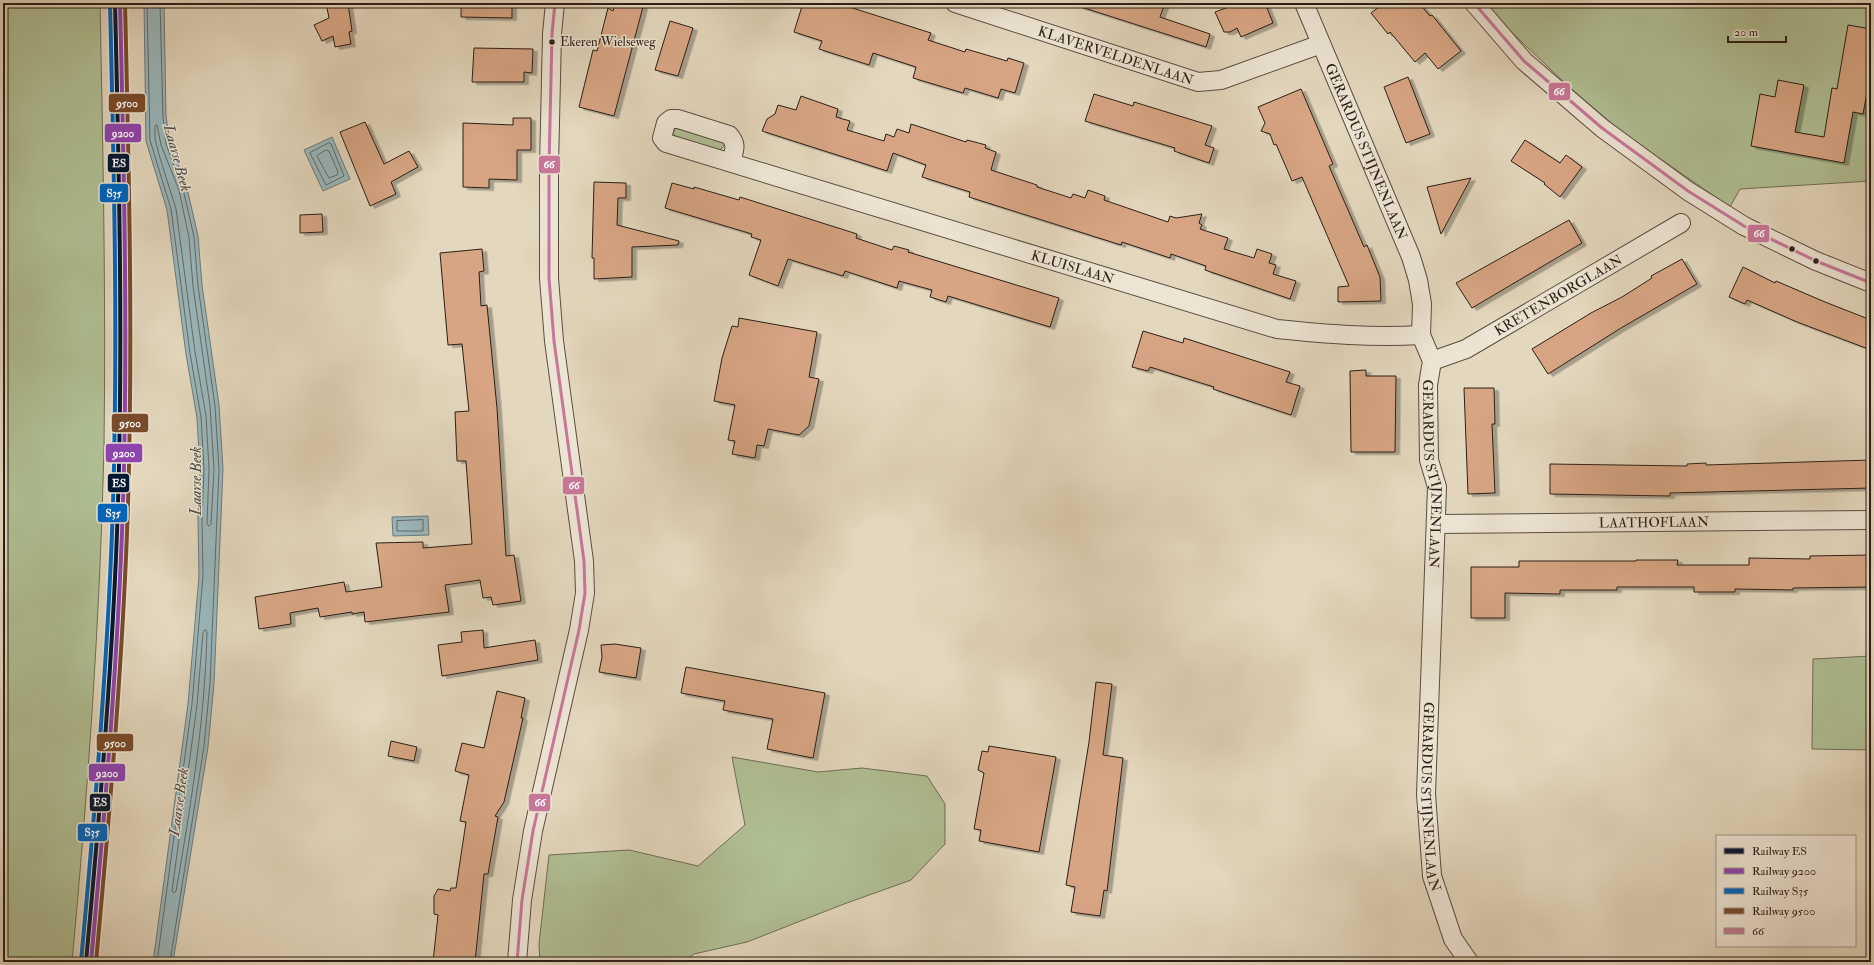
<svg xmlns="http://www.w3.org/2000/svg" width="1874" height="965" font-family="'IM FELL Double Pica',serif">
<defs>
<filter id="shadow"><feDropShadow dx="4.5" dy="2.5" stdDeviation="0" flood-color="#0004"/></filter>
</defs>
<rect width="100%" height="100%" fill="#e3d7bd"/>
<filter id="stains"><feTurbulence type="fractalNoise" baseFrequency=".005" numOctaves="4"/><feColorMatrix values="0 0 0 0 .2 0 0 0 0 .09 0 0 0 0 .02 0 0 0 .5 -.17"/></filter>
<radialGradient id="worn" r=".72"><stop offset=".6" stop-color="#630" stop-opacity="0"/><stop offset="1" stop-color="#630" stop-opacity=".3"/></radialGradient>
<g fill="#b0bf94" stroke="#6e6e55">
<path d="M3,3H100C103,151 106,299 104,447C100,619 88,791 72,962H3Z"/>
<polygon points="1481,3 1871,3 1871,181 1740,189 1730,207 1624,134 1568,86"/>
<polygon points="676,127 724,142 724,146 720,150 677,138 673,133"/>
<polygon points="1871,656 1871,750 1812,749 1813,659"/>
<polygon points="732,757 818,772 862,768 927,776 945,804 945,844 911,880 844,904 747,942 694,954 683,962 540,962 539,944 549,855 629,850 698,866 745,825"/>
</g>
<g fill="#9ab7bc" stroke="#6e7a7a">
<polygon points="144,3 164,3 166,116 170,143 187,188 198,236 202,285 219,405 223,469 214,684 208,747 173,962 153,962 188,704 199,576 198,518 200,469 197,418 186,354 167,210 146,141"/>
<polygon points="332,137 350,179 323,191 304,150"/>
<polygon points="428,516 429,535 393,536 392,517"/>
</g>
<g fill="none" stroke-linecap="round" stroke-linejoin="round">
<g stroke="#626a69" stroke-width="1">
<polyline points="147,3 150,140 171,209 190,353 201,417 204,469 202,518 203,576 192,704 157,962"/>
<polyline points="160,3 163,117 166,144 183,189 194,237 198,286 215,406 219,469 210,683 204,746 170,962"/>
<polygon points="157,125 161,145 179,190 189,238 193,286 210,406 214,469 211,524 209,526 207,524 209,469 206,416 195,352 176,209 160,158 155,139 155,126"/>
<polygon points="329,143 331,144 344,176 326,185 310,153"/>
<polygon points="326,150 329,151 338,172 337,175 329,178 317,156"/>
<polygon points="423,520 423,531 397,531 397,521"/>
<path d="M206,630L207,632C205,719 191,805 176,891L174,893L172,891L197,705L203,632Z"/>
</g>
</g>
<g fill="#d7a584" stroke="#2b1e16" filter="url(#shadow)">
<polygon points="326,3 348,3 352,31 349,32 351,44 335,47 333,36 322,41 314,25 329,18"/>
<polygon points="461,3 512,3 512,18 461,17"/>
<polygon points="615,3 644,3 614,116 579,107 593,50 597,51 608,8 613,11"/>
<polygon points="803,3 837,3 931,33 928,40 965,52 966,49 1007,61 1008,58 1024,63 1015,93 1001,89 998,98 965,88 963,93 913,78 916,67 873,53 869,65 819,49 822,41 794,32"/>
<polygon points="1078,3 1165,3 1160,17 1210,34 1206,47 1078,6"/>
<polygon points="1239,3 1245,6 1253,3 1265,3 1273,23 1241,37 1237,28 1230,32 1224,32 1215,12"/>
<polygon points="1384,3 1419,3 1430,16 1432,15 1461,51 1438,69 1425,53 1415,62 1390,32 1388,34 1371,13"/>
<polygon points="670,21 693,28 678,76 655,70"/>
<polygon points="1848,25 1871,29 1871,87 1868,87 1863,114 1853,112 1844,163 1751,146 1760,94 1775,97 1778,80 1804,85 1795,132 1824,137 1832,88 1837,89"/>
<polygon points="474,48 533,49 532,73 524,72 524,82 472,82"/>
<polygon points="1408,77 1430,134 1406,143 1384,87"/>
<polygon points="1301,89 1333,164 1329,166 1364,247 1367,245 1380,277 1381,301 1338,302 1338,287 1349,286 1302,177 1292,181 1276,144 1274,145 1270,134 1261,131 1265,123 1258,107"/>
<polygon points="1094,94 1133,106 1134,102 1212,126 1205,145 1214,148 1209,163 1174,151 1175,148 1085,121"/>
<polygon points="801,96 838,109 836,117 850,121 847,130 884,141 886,134 894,137 897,129 909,133 911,124 966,142 967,140 986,145 985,148 996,152 991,170 1037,185 1037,187 1071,198 1073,194 1085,198 1088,190 1105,196 1104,200 1168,222 1170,216 1176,218 1202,214 1199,223 1202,225 1200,229 1228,238 1224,249 1254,258 1257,249 1272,254 1269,263 1276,265 1273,274 1296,281 1290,299 1205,270 1206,266 1171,254 1170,258 1122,242 1121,245 969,197 970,192 922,177 926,165 893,153 887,171 762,131 767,119 775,114 778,105 796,110"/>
<polygon points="513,118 531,118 531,150 517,150 517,180 489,179 489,188 463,187 463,123 513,125"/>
<polygon points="365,122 384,164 409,151 418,167 391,182 396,194 370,206 340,132"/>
<polygon points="1525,140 1560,163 1566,155 1582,167 1560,197 1544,184 1545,183 1511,161"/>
<polygon points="1471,178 1441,234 1427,187"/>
<polygon points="594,182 626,183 626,198 618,198 617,225 679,241 678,245 632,247 632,277 594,279 594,258 592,258"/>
<polygon points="672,183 694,189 694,187 739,200 740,197 857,234 856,238 892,250 894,246 909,250 908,252 1059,298 1050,327 948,296 946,302 930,297 932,290 899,281 897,288 845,271 843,276 788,259 778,286 749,275 761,240 751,237 752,234 665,208"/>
<polygon points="322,214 323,232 300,233 300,215"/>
<polygon points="1569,220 1582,243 1472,308 1456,283"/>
<polygon points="482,249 484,271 479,272 481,306 487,305 497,408 506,556 514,555 521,601 493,605 491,597 483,598 480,580 445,585 449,612 365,622 364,612 352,614 352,612 320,617 318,608 290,613 291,624 259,629 255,597 344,582 346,592 382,587 376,543 423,542 423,548 472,544 466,461 457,461 455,412 469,411 462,344 448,345 440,253"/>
<polygon points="1682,259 1697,284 1621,328 1548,374 1532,349 1591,313 1622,297 1652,278 1651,276"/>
<polygon points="1743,267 1775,283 1776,281 1825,302 1871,320 1871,350 1797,322 1747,300 1745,304 1729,297"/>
<polygon points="739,318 817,332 809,377 819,379 809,426 799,435 768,429 764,446 757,445 755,458 732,454 735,441 728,440 735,405 714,401 722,358 732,326 738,327"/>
<polygon points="1143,331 1183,343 1184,338 1290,372 1286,382 1300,386 1291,415 1213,389 1214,387 1150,367 1148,371 1132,367"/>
<polygon points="1366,370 1366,376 1396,376 1395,452 1351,452 1350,371"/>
<polygon points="1464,388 1494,388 1495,424 1492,424 1495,493 1468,494"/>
<polygon points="1871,460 1871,488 1670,493 1670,496 1550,494 1550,464 1687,466 1687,464 1706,463 1706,465"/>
<polygon points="1871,555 1871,587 1793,588 1793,590 1735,589 1735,592 1694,592 1694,587 1617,587 1617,590 1560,590 1560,594 1505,593 1505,618 1471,618 1471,567 1519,567 1519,561 1636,561 1636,560 1678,560 1677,565 1749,565 1749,558 1810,559 1810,556"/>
<polygon points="483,630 484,648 535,640 538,660 442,676 438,645 462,642 461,632"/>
<polygon points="615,644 641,648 636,678 599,672 602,657 601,645"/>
<polygon points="686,667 825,693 813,758 767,749 773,719 723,710 725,701 681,693"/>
<polygon points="1096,682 1112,684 1103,755 1123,758 1107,891 1104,890 1100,916 1071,912 1075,887 1066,885 1089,742"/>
<polygon points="497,691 525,698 521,718 523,718 504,802 495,816 498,817 488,874 484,874 475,962 433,962 438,915 434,914 434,896 438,889 450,891 451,888 456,888 466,822 460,821 469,775 455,771 462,743 484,748"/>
<polygon points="391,741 417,747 414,761 388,756"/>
<polygon points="989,746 1056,757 1039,852 979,841 981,830 974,829 984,773 978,770 982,751 988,752"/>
</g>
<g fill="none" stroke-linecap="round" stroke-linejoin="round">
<g stroke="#594c40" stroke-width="20">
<g id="street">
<path id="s1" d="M955,3L1198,82L1221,80L1321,44"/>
<path id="s2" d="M1304,3L1411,257L1418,280L1422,304L1421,335L1432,361L1428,385L1429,460L1437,487L1426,794L1432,876L1453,939L1469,962"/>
<polyline points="1474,3 1524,61 1602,128 1688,191 1744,226 1816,261 1871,283"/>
<path id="s3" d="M731,162C734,150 738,145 729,135L678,119H671L666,123L662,138L666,143L1277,329C1325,334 1373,338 1421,335"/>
<path id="s4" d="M1432,361L1466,349L1681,223"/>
<path id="s5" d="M1437,524L1871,520"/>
<polyline points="517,962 522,900 533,831 579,630 585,593 584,561 554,341 549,278 549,166 552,34 555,3"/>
</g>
</g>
<use href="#street" stroke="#ede5d4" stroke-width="18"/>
<g stroke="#ede5d4" stroke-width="6">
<g id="bus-1">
<polyline points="1474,3 1524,61 1602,128 1688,191 1744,226 1816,261 1871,283"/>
<polyline points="517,962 522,900 533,831 579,630 585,593 584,561 554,341 549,278 549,166 552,34 555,3"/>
</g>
</g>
<use href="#bus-1" stroke="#c87799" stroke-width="3"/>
<g stroke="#ede5d4" stroke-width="7">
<path id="rail-1" d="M86,962C100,810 113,658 118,505C123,338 119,170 115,3"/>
</g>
<g stroke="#ede5d4" stroke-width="7">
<path id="rail-2" d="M91,962C105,810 118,658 123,505C128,338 124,170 120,3"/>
</g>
<g stroke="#ede5d4" stroke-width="7">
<path id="rail-3" d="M81,962C95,810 108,657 113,505C118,337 114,170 110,3"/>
</g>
<g stroke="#ede5d4" stroke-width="7">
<path id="rail-4" d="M96,962C110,810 123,658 128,505C133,338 129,170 125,3"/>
</g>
<use href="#rail-1" stroke="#011633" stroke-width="4"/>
<use href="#rail-2" stroke="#8e44ad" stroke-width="4"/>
<use href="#rail-3" stroke="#0065bd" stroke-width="4"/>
<use href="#rail-4" stroke="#7a4b2a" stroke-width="4"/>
</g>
<g fill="#2b1e16" stroke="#ede5d4" stroke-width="1.5">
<circle cx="552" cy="42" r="3.5"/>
<circle cx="1792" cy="249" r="3.5"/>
<circle cx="1816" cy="261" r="3.5"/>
</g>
<g text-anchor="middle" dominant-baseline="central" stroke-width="3" stroke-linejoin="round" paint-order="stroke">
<g font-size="13" fill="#2b1e16" stroke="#ede5d4" text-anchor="start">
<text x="560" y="42">Ekeren Wielseweg</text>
</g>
<g font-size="14" fill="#2b1e16" stroke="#ede5d4">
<text stroke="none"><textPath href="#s1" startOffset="169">KLAVERVELDENLAAN</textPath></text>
<text stroke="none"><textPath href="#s2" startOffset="161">GERARDUS STIJNENLAAN</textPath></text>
<text stroke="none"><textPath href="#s3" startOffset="543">KLUISLAAN</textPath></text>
<text stroke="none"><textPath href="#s4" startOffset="143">KRETENBORGLAAN</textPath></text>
<text stroke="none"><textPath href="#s2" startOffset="497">GERARDUS STIJNENLAAN</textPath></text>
<text stroke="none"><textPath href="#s5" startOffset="217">LAATHOFLAAN</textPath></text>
<text stroke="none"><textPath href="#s2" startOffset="821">GERARDUS STIJNENLAAN</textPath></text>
</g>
<g font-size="15" font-style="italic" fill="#4c4c48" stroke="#ede5d4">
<text transform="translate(177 158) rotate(75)">Laarse Beek</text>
<text transform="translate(196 481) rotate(-90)">Laarse Beek</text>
<text transform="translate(179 802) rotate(-82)">Laarse Beek</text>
</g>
</g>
<g stroke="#ede5d4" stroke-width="1.5">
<rect x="1548" y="82" width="23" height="19" rx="4" fill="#c87799"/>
<rect x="108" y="93" width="38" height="20" rx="4" fill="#7a4b2a"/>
<rect x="104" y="123" width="38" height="20" rx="4" fill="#8e44ad"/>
<rect x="107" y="153" width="23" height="20" rx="4" fill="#011633"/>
<rect x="538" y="155" width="23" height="19" rx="4" fill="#c87799"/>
<rect x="99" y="183" width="30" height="20" rx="4" fill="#0065bd"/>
<rect x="1747" y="224" width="23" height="19" rx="4" fill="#c87799"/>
<rect x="111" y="413" width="38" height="20" rx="4" fill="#7a4b2a"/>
<rect x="105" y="443" width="38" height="20" rx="4" fill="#8e44ad"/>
<rect x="107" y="473" width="23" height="20" rx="4" fill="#011633"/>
<rect x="562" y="476" width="23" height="19" rx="4" fill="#c87799"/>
<rect x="97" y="503" width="31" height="20" rx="4" fill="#0065bd"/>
<rect x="96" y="733" width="38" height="19" rx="4" fill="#7a4b2a"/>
<rect x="88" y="763" width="38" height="19" rx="4" fill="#8e44ad"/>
<rect x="528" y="793" width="23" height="19" rx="4" fill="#c87799"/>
<rect x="89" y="793" width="22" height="19" rx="4" fill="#011633"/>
<rect x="77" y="823" width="31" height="19" rx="4" fill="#0065bd"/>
</g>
<g font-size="11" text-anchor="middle" font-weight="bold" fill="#fff">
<text x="1559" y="95">66</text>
<text x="127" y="107">9500</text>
<text x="123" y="137">9200</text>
<text x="119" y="167">ES</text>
<text x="549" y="168">66</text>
<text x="114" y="197">S35</text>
<text x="1759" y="237">66</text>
<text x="130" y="427">9500</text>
<text x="124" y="457">9200</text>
<text x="119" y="487">ES</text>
<text x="574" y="489">66</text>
<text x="113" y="517">S35</text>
<text x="115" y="747">9500</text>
<text x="107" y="777">9200</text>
<text x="540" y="806">66</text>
<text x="100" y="806">ES</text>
<text x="92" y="836">S35</text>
</g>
<rect width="1874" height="965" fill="none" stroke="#e3d7bd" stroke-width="16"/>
<rect x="4" y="4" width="1866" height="957" fill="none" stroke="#2b1e16" stroke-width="2"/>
<rect x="8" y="8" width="1858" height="949" fill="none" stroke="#2b1e16"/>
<rect x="1716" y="835" width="140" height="112" fill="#ede5d4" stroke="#9f9588"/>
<rect x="1724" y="848" width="20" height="6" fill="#011633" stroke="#9f9588"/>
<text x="1752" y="855" font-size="12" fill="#2b1e16">Railway ES</text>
<rect x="1724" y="868" width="20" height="6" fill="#8e44ad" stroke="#9f9588"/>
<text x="1752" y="875" font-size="12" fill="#2b1e16">Railway 9200</text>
<rect x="1724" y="888" width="20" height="6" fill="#0065bd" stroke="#9f9588"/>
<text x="1752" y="895" font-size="12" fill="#2b1e16">Railway S35</text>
<rect x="1724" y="908" width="20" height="6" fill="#7a4b2a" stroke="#9f9588"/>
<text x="1752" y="915" font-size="12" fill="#2b1e16">Railway 9500</text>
<rect x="1724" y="928" width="20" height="6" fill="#c87799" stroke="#9f9588"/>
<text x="1752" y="935" font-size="12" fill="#2b1e16">66</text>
<path d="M1728 36v6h58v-6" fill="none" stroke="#2b1e16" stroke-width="2"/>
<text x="1734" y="36" font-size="12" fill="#2b1e16" stroke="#ede5d4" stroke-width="3" paint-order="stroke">20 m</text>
<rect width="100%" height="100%" filter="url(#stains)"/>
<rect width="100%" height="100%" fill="url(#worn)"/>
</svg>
